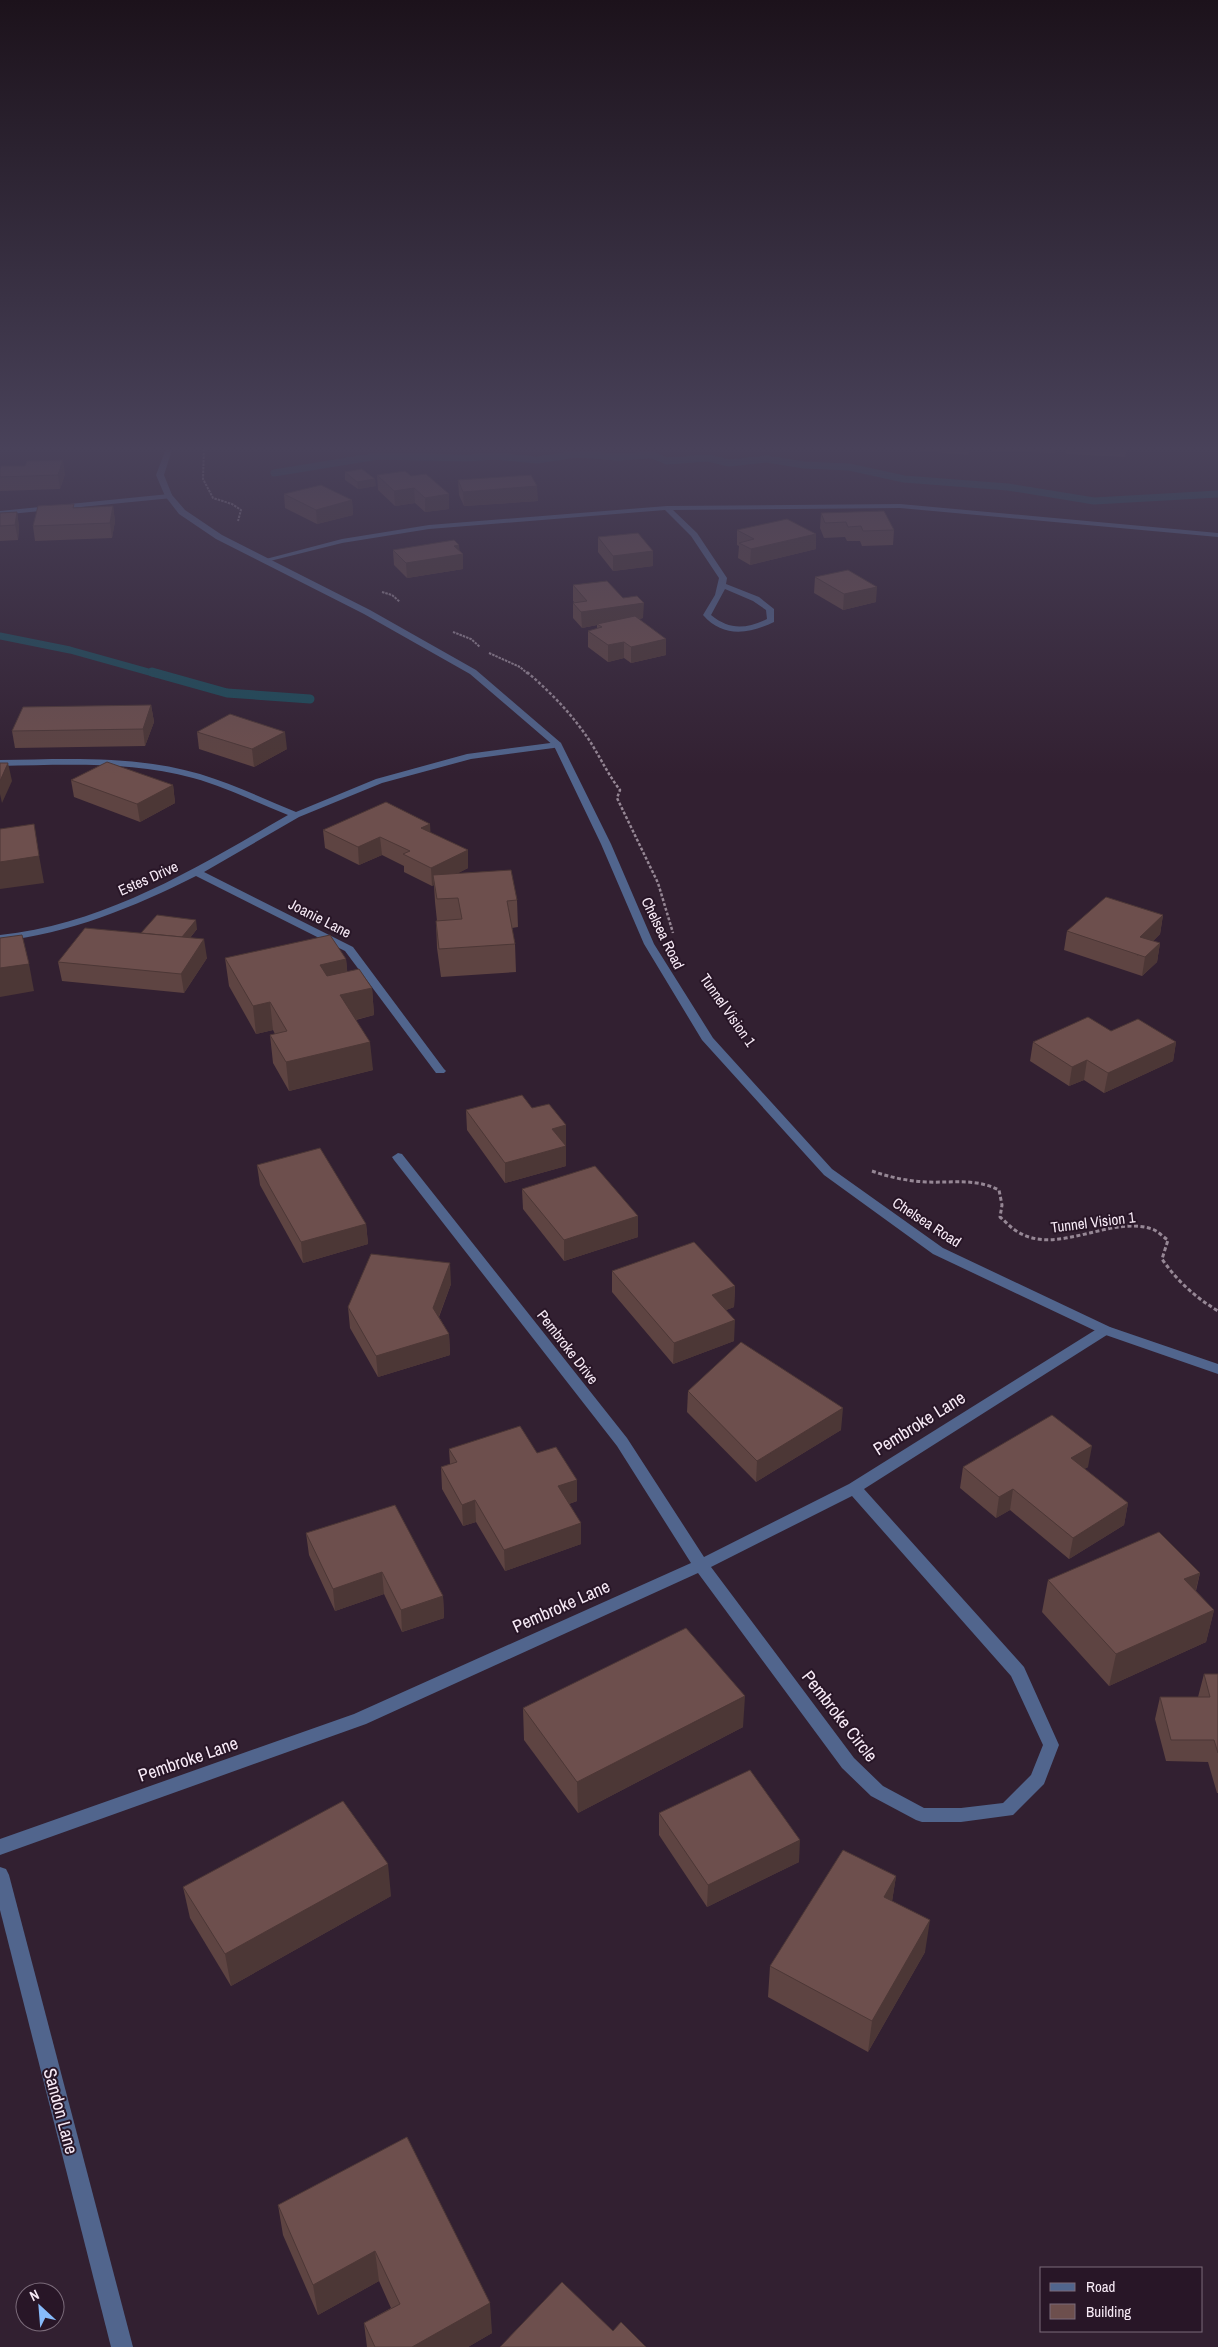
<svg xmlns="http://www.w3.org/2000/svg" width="1218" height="2347" font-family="'Archivo Narrow',sans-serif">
<rect width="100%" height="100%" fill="#322031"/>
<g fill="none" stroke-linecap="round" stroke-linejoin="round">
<g stroke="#1c4b59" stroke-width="7">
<polyline points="274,473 378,456 467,458 495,456 537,460 577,454 618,457 652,455 667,461 708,458 729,463 767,459 804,465 849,467 904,479 1008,487 1094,501 1218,494"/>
<polyline points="0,636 70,650 156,674"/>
</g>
<polyline stroke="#1c4b59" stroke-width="9" points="152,672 227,693 310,699"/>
<g stroke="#968795" stroke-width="2" stroke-dasharray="2.5 1" stroke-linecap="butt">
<polyline points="204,446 203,479 213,498 232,504 241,510 238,521"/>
<polyline points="382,592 392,595 400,602"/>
<polyline points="453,632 471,639 480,647"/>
<polyline points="489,653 520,667 528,674"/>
</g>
<path stroke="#968795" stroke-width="2.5" stroke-dasharray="3 2" stroke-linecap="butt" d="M527,672C549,691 568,710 585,734C598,752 606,772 620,790L617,798L658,883L673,933"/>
<path stroke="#968795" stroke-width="3" stroke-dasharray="4 2.5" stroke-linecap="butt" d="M872,1171C889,1177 907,1181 926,1182C952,1183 975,1178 999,1190L1002,1205L1000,1217C1006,1222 1011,1228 1018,1232C1057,1256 1111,1215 1152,1229C1158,1231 1163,1237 1168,1240L1162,1259C1177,1281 1195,1297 1218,1311"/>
<g fill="#51658d" fill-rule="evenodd">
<polygon points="169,494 172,494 172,498 0,515 0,511"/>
<path d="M900,504L1218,533V537L900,508L673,510L697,533L727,578L726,584L759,597L774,609V622C749,634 723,638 703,615L715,595L719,578L691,536L665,510L429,529L342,543L266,562L262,560L342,539L429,525L667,506ZM725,589L753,601L766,610L767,619C746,629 729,630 711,615Z"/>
<path d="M558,742L561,743V747L471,759L382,783L299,817L204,872L353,947L444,1069L446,1071L444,1073H436L345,951L196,876C134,907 69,934 0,941V935C106,924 198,867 288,815C257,803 226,787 193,778C130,761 64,765 0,766V760C67,759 135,755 200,774C233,784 264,799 296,812L376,779L467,754Z"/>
<path d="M398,1153L402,1154L627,1438L704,1557L849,1484L1100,1327H1110L1112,1330L1110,1333L864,1489L1024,1667L1059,1745L1044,1784L1013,1815L961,1822H922L916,1820L871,1796L842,1768L698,1573L366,1724L0,1855V1839L354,1714L691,1563L617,1446L394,1160L392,1157ZM852,1496L1011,1676L1043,1745L1031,1775L1003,1803L961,1808H924L883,1786L854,1758L711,1567Z"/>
<polygon points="0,1867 6,1869 9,1875 133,2347 111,2347 0,1910"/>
</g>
<polygon fill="#51658d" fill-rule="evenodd" points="167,446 173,446 164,475 172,495 185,510 222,535 370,610 476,670 561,743 611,844 654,944 713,1038 832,1169 943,1248 1110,1327 1218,1364 1218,1374 1100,1333 933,1254 824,1175 702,1040 644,944 601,844 554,746 470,674 364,614 216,539 179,514 165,496 156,475"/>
</g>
<g fill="#5e4442">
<polygon points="31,446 68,446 31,447"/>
<polygon points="838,446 878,446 874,451"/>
<polygon points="912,446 971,446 968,455 912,450"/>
<polygon points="990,446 1056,446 1055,453 991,451"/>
<polygon points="1066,446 1127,446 1125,457 1066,454"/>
<polygon points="0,470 65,474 60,489 0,491"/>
<polygon points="345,472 376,486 358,489 345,480"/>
<polygon points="377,475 411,476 449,494 449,509 425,512 415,503 395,506 378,490"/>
<polygon points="458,480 538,501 464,506 459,495"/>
<polygon points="284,494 352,500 353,515 317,524 285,508"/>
<polygon points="74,504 74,508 113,506 115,521 112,538 35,541 33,526"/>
<polygon points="17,512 19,527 18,540 0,541 0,513"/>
<polygon points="821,513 894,530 893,545 862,546 860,541 847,541 845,537 824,538 820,528"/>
<polygon points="737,530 816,534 816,549 750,565 738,558 739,546 737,545"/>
<polygon points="598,537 653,566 613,571 598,552"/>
<polygon points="393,550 460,551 463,569 407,578 394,565"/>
<polygon points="815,577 876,602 843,610 814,593"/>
<polygon points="573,585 643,618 639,619 666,655 631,663 624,658 608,662 588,647 588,631 597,629 597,625 582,628 573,618 573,603 574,602 573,601"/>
<polygon points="151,705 154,722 145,746 15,748 12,731"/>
<polygon points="197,732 287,749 254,767 199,749"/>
<polygon points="71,780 173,785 175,803 140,822 74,797"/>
<polygon points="323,830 431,833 468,850 468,868 458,873 517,900 518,927 512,928 515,944 516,972 441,977 437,948 436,921 437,921 435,902 434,885 432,886 404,872 404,866 382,855 359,865 325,848"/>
<polygon points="1163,915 1160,934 1153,941 1160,943 1157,962 1142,976 1064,950 1067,931"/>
<polygon points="197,929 190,938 207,958 184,993 62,981 58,962 141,933"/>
<polygon points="225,958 346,959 347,971 372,988 374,1015 356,1020 373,1070 289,1091 273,1063 270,1035 275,1034 273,1030 256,1034 229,986"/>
<polygon points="1111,1031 1176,1042 1173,1061 1104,1093 1084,1080 1069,1086 1030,1061 1033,1042"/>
<polygon points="532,1108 566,1125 566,1145 565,1146 566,1166 505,1183 467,1130 466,1110"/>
<polygon points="257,1165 366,1224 368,1244 303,1263 260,1185"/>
<polygon points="522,1189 638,1216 638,1237 564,1261 523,1209"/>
<polygon points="612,1271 735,1286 734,1307 726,1310 734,1341 673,1364 612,1292"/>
<polygon points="451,1284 439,1317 449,1334 450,1355 378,1377 350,1328 348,1307"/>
<polygon points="688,1391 841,1430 756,1482 687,1412"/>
<polygon points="449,1449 537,1453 577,1501 569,1504 581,1544 505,1571 476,1522 463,1526 442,1489 441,1467 450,1464"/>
<polygon points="963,1467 1088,1467 1084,1469 1128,1503 1124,1525 1069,1559 1010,1510 996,1518 960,1488"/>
<polygon points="306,1533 443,1596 444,1618 402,1632 384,1594 335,1611 309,1555"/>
<polygon points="1200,1573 1196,1591 1214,1610 1206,1642 1109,1686 1042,1612 1048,1580"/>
<polygon points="1204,1674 1218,1674 1218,1793 1217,1793 1208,1762 1166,1761 1155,1719 1160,1697 1198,1697"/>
<polygon points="523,1708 743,1727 578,1813 524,1740"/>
<polygon points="659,1813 799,1862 707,1907 659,1835"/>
<polygon points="896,1876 892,1901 925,1952 868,2052 768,1997 770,1966"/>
<polygon points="183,1887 391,1896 231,1986 190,1918"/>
<polygon points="407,2137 492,2333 468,2347 367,2347 364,2323 391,2308 379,2281 318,2315 283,2235 278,2205"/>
</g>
<g fill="#4c3736">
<polygon points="874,446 878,446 874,451"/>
<polygon points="969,446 971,446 968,455"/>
<polygon points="63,460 65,474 60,489 58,475"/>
<polygon points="375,479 376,486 358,489 357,482"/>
<polygon points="537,486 538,501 464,506 463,492"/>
<polygon points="414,488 415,503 395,506 394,491"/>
<polygon points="449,494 449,509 425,512 425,498"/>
<polygon points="352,500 353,515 317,524 316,510"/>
<polygon points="113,506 115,521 112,538 110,523"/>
<polygon points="17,512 19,527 18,540 15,525"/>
<polygon points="816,534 816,549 750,565 751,549"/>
<polygon points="459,545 460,554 463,554 463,569 407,578 406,563 454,546"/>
<polygon points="653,551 653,566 613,571 613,556"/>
<polygon points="877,587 876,602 843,610 844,594"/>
<polygon points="644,603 643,618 599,625 597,624 597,625 582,628 581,612"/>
<polygon points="666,639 666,655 631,663 631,647"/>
<polygon points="624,642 624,658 608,662 608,645"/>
<polygon points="151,705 154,722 145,746 143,729"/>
<polygon points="285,732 287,749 254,767 252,749"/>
<polygon points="8,763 12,781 2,803 0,794 0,781"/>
<polygon points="173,785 175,803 140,822 137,804"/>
<polygon points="430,824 431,841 421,828"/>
<polygon points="380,837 382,855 359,865 358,847"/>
<polygon points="38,850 44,883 0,889 0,862"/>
<polygon points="468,850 468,868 435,885 433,875 434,885 432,886 431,868"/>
<polygon points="1163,915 1160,934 1137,956 1140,937"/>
<polygon points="196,920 197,929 181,949 180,939"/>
<polygon points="204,939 207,958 184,993 181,974"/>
<polygon points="1160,943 1157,962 1142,976 1145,957"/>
<polygon points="346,959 349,987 323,993 320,965"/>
<polygon points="29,964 34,991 0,997 0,968"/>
<polygon points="372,988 374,1015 342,1023 340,995"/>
<polygon points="270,1002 273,1030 256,1034 253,1006"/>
<polygon points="370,1042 373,1070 289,1091 286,1062"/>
<polygon points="1176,1042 1173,1061 1104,1093 1108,1073"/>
<polygon points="1087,1060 1084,1080 1069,1086 1072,1067"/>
<polygon points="566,1125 566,1145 553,1149 552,1129"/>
<polygon points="566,1146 566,1166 505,1183 505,1163"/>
<polygon points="638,1216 638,1237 564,1261 564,1240"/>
<polygon points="366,1224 368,1244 303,1263 301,1242"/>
<polygon points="450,1263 451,1284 434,1329 433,1308"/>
<polygon points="735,1286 734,1307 711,1316 712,1295"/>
<polygon points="735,1320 734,1341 673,1364 674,1343"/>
<polygon points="449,1334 450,1355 378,1377 376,1356"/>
<polygon points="843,1408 841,1430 756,1482 757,1461"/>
<polygon points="1092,1446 1088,1467 1067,1479 1071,1458"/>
<polygon points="577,1480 577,1501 559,1507 558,1486"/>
<polygon points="1013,1489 1010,1510 996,1518 999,1497"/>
<polygon points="475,1500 476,1522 463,1526 462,1505"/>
<polygon points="1128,1503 1124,1525 1069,1559 1073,1538"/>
<polygon points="581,1523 581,1544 505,1571 504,1550"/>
<polygon points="382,1572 384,1594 335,1611 333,1589"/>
<polygon points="1200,1573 1192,1604 1184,1579"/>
<polygon points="443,1596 444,1618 402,1632 401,1610"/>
<polygon points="1214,1610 1206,1642 1109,1686 1116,1654"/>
<polygon points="745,1696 743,1727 578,1813 577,1782"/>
<polygon points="800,1840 799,1862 707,1907 708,1885"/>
<polygon points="388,1864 391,1896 231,1986 225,1954"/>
<polygon points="896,1876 891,1908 884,1897"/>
<polygon points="930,1920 925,1952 868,2052 872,2021"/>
<polygon points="375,2251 379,2281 318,2315 313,2285"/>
<polygon points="490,2303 492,2333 468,2347 412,2347"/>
</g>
<g fill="#6d4f4d" stroke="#4c3736">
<polygon points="63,460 58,475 0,477 0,470 1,466 25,466 27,461"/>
<polygon points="362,469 375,479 357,482 345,472"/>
<polygon points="405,471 411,476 426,474 449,494 425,498 414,488 394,491 377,475"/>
<polygon points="531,475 537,486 463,492 458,480"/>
<polygon points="321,485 352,500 316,510 284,494"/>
<polygon points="74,504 73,508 113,506 110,523 33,526 38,506"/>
<polygon points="884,511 894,530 863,531 861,526 848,527 846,522 825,523 821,513"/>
<polygon points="17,512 15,525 0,526 0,513"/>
<polygon points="787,519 816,534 751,549 739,543 754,539 737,530"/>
<polygon points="638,533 653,551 613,556 598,537"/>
<polygon points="454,540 459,545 454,546 463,554 406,563 393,550"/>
<polygon points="848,570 877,587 844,594 815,577"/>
<polygon points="607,581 623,598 637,596 644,603 581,612 573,603 587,601 573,585"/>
<polygon points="635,616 666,639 631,647 624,642 608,645 588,631 602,627 597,624"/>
<polygon points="151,705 143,729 12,731 23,707"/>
<polygon points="230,714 285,732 252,749 197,732"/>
<polygon points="107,762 173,785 137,804 71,780"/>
<polygon points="0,763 8,763 0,781"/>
<polygon points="386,802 430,824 421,828 468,850 431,868 403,854 410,851 380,837 358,847 323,830"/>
<polygon points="34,824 39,856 0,862 0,829"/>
<polygon points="511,870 517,900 507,901 515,944 439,949 436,921 462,919 458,898 437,899 433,875"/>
<polygon points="1106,897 1163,915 1140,937 1160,943 1145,957 1067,931"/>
<polygon points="157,915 196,920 182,937 141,933"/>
<polygon points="85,928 204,939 181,974 58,962"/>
<polygon points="22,935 29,964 0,968 0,938"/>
<polygon points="330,935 346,959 320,965 327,976 359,969 372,988 340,995 370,1042 286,1062 270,1035 287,1031 270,1002 253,1006 225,958"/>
<polygon points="1088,1017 1111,1031 1138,1019 1176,1042 1108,1073 1087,1060 1072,1067 1033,1042"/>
<polygon points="522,1095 532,1108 549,1104 566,1125 552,1129 566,1146 505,1163 466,1110"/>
<polygon points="320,1148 366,1224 301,1242 257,1165"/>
<polygon points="595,1166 638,1216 564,1240 522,1189"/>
<polygon points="694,1242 735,1286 712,1295 735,1320 674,1343 612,1271"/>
<polygon points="371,1254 450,1263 433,1308 449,1334 376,1356 348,1307"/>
<polygon points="741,1342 843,1408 757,1461 688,1391"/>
<polygon points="1052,1415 1092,1446 1071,1458 1128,1503 1073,1538 1013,1489 999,1497 963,1467"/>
<polygon points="520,1426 537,1453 556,1447 577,1480 558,1486 581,1523 504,1550 475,1500 462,1505 441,1467 457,1462 449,1449"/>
<polygon points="395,1505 443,1596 401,1610 382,1572 333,1589 306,1533"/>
<polygon points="1159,1532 1200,1573 1184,1579 1214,1610 1116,1654 1048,1580"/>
<polygon points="686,1628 745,1696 577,1782 523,1708"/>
<polygon points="1204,1674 1218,1674 1218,1753 1214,1740 1171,1740 1160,1697 1210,1697"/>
<polygon points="750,1770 800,1840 708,1885 659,1813"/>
<polygon points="343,1801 388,1864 225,1954 183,1887"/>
<polygon points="843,1850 896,1876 884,1897 930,1920 872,2021 770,1966"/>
<polygon points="407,2137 490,2303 412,2347 375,2347 364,2323 400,2304 375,2251 313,2285 278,2205"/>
<polygon points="562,2282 613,2331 621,2322 646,2347 500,2347"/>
</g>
<linearGradient id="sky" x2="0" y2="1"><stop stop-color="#1c121b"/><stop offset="0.58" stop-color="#49425a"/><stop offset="1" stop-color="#49425a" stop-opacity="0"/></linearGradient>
<rect width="1218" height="775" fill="url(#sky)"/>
<g text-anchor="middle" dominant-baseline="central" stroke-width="4" stroke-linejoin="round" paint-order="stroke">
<g font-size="15" fill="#f7eaf6" stroke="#281627">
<text transform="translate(148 878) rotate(-24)">Estes Drive</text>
<text transform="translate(320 918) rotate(27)">Joanie Lane</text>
<text transform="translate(663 933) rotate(64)">Chelsea Road</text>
<text transform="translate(728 1010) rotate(55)">Tunnel Vision 1</text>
<text transform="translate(927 1222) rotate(33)">Chelsea Road</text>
<text transform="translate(1093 1222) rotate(-7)">Tunnel Vision 1</text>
<text transform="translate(568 1347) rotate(52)">Pembroke Drive</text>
</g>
<g font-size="18" fill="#f7eaf6" stroke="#281627">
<text transform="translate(919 1423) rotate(-32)">Pembroke Lane</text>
<text transform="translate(561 1606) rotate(-24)">Pembroke Lane</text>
<text transform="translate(840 1716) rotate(52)">Pembroke Circle</text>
<text transform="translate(188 1759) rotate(-19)">Pembroke Lane</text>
<text transform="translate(61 2111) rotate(75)">Sandon Lane</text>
</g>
</g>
<rect x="1040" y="2267" width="162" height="65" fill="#281627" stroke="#7b6b7a"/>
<rect x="1050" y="2283" width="25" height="8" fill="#51658d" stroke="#7b6b7a"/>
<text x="1086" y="2292" font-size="15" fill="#f7eaf6">Road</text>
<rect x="1050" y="2304" width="25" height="15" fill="#6d4f4d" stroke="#7b6b7a"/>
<text x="1086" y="2317" font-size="15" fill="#f7eaf6">Building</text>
<g transform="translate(40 2307) rotate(334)"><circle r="24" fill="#281627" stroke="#7b6b7a"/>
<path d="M0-4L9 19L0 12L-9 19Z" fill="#86bbfb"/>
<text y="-8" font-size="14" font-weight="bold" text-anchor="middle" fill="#f7eaf6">N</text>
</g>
</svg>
